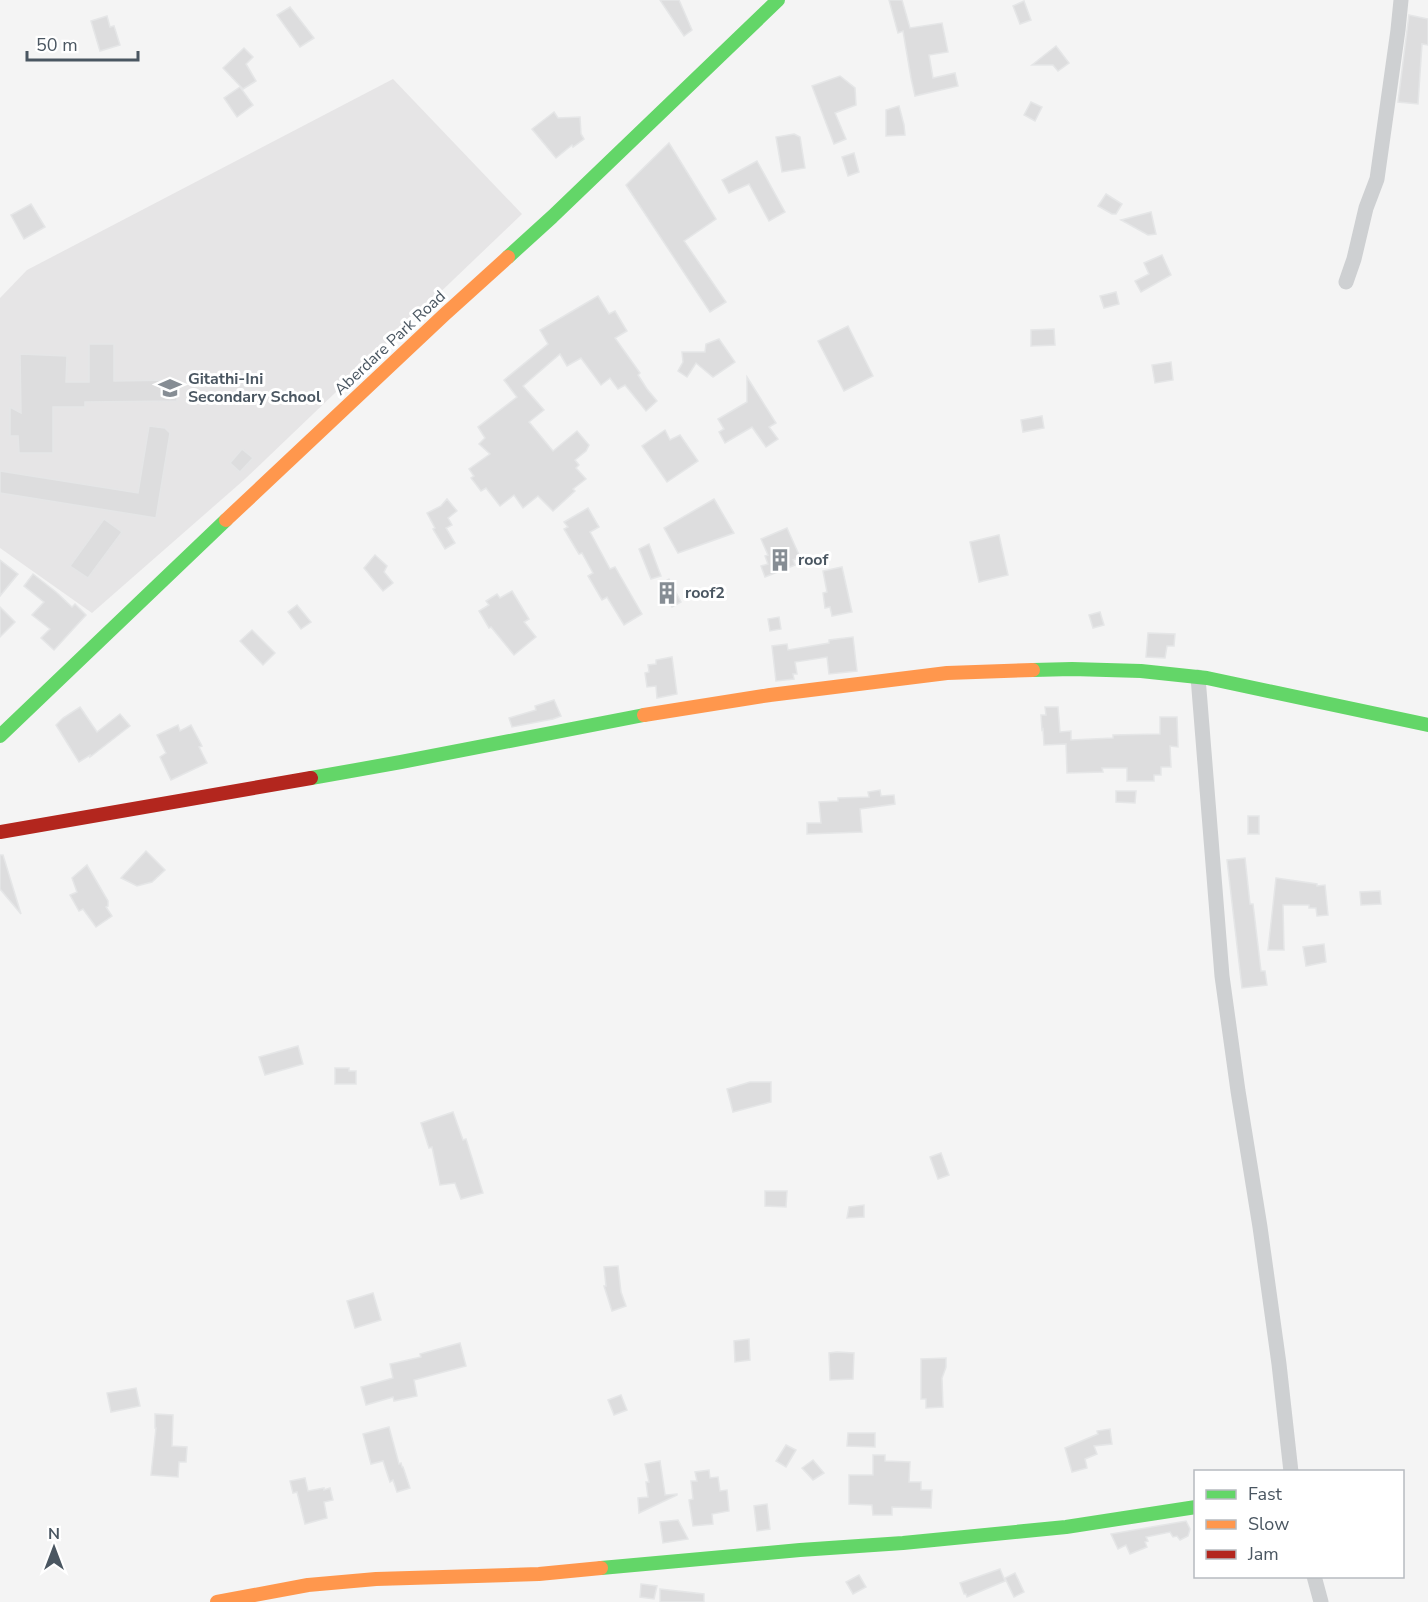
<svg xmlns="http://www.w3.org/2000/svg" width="1428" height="1602" font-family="'Nunito Sans',sans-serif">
<rect width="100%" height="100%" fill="#f4f4f4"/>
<polygon fill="#e6e5e6" points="393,79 522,214 245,479 92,613 0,548 0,298 27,270"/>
<g fill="#ddddde" stroke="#e5e6e7" stroke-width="1.5">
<polygon points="660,0 679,0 692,30 684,36"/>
<polygon points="889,0 902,0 910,28 942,23 948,52 929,55 933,78 955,73 958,86 915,96 911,78 903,31 898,33"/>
<polygon points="1024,1 1031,20 1020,24 1013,6"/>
<polygon points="290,7 314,38 300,47 277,15"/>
<polygon points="1409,15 1428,19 1428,45 1422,44 1418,104 1398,102"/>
<polygon points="107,16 110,27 114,26 120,45 100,51 91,21"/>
<polygon points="1056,46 1069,63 1058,71 1053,65 1032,65"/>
<polygon points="244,48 253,57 246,64 256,81 243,89 223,68"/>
<polygon points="840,76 855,88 856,105 835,113 846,139 834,144 812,86"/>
<polygon points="240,87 253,105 237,117 224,98"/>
<polygon points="1031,102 1042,107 1035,121 1024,115"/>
<polygon points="899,106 904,125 905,135 886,136 886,110"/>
<polygon points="554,112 558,118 580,117 581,134 584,139 573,147 572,145 556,158 532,129"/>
<polygon points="794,134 800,137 805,168 782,172 776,137"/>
<polygon points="669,143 716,219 684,241 726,302 710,312 626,185"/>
<polygon points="854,153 859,172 848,176 842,157"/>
<polygon points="757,161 785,212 769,221 749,184 729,193 722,180"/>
<polygon points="1106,194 1122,204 1116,214 1112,214 1098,206"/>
<polygon points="31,204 45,227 24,239 11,215"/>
<polygon points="1151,212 1156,234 1148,235 1121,220"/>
<polygon points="1162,255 1171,275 1141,292 1135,281 1149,274 1144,263"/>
<polygon points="1116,292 1119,304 1104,308 1100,296"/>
<polygon points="598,296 609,314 615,311 627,331 615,338 640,373 638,375 647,389 657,401 646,411 625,385 618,389 610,378 601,385 581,358 567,366 560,354 523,386 544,410 529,422 553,451 577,431 589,445 586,451 575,460 579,465 576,468 586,479 573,489 575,491 553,511 538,496 523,508 514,495 500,506 486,488 481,491 471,478 474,476 469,469 490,454 479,444 485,438 478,427 517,397 504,380 548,344 540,330"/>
<polygon points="848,326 873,376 844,391 818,341"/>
<polygon points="1054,329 1055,345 1031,346 1031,330"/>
<polygon points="719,339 735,362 713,377 696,363 687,377 678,371 683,362 682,352 705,352 706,344"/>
<polygon points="89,344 114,344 114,381 176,380 177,401 85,402 85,407 53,407 53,453 19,453 18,436 10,436 10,407 21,413 20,354 67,356 66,382 89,382"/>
<polygon points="1171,362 1173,380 1155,383 1152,365"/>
<polygon points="747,377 776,423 769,427 778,439 766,447 752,427 725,443 719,432 724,429 718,419 747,402"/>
<polygon points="1042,416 1044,428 1023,432 1021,420"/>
<polygon points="149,426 165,428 170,433 156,518 0,493 0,471 138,493"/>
<polygon points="665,430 670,440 680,435 698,461 667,482 642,446"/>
<polygon points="242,449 253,458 240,472 230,463"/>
<polygon points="447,499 457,511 448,518 452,525 446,528 455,543 445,549 433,529 435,528 427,513 441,506"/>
<polygon points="714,499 734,533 678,553 664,528"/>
<polygon points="588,508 599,527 590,532 610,569 615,567 642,614 624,625 607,597 602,600 588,576 593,573 582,553 579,554 564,529 568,527 564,522"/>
<polygon points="104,519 122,532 88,578 70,566"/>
<polygon points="787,528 800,557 793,560 795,565 765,577 761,566 768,564 765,556 768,555 761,539"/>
<polygon points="999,535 1008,575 979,582 970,542"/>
<polygon points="649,544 661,576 651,579 639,549"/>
<polygon points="375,555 387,566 384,572 393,583 383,591 364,568"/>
<polygon points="0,560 18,574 0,596"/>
<polygon points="842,567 852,612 832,616 830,607 825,608 823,593 827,592 823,571"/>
<polygon points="33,574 56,592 72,607 75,604 86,615 54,650 41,638 50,629 32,615 44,602 24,586"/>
<polygon points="669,579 681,602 672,607 659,585"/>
<polygon points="512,591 529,619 524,622 536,637 514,655 491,627 489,628 479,611 489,605 486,601 497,594 500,598"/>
<polygon points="297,605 311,622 301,629 288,612"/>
<polygon points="0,607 15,622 0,637"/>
<polygon points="1100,612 1104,625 1093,628 1089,615"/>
<polygon points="779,617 781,629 770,631 768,619"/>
<polygon points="252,630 275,653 263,665 240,641"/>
<polygon points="1148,633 1175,634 1174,646 1167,646 1165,658 1146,657"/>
<polygon points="853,637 857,671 829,674 827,657 795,662 797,674 793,674 794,679 776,681 772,646 787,644 788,650 829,643 829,640"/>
<polygon points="672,657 677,694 657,698 656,686 647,687 645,673 649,672 648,665 656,664 656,660"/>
<polygon points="554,700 561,716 553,719 512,727 509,718 536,710 535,706"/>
<polygon points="80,707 97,732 120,714 130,726 90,757 90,755 79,762 56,725 63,718"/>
<polygon points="1045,707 1058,707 1060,732 1071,731 1071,740 1113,738 1113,735 1160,734 1160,717 1177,717 1178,747 1170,746 1171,767 1161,767 1161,775 1154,775 1154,781 1127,781 1127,768 1102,768 1103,772 1067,773 1066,744 1044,745 1043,729 1042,730 1041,715 1046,715"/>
<polygon points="178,725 180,731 191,725 202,746 199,747 207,763 171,780 160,757 166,753 157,735"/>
<polygon points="880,790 881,796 894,795 895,804 860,809 862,832 807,834 807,823 821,823 819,802 838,801 838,798 869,797 868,792"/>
<polygon points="1116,791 1136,791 1135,803 1116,802"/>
<rect x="1248" y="816" width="11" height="18"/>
<polygon points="146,851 165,870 152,882 137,886 121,878"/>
<polygon points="0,855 3,855 21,914 0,889"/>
<polygon points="1245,858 1250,904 1253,904 1261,971 1265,971 1267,985 1242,988 1227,860"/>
<polygon points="87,865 108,901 108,906 106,907 112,916 96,927 83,909 79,911 70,895 77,892 72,878"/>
<polygon points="1276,878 1317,884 1317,886 1325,885 1328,915 1317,916 1316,908 1309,908 1309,905 1283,905 1284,950 1268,950"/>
<polygon points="1380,891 1381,904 1361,905 1360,892"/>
<polygon points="1324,944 1326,962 1306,966 1303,947"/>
<polygon points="298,1046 303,1064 265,1075 259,1057"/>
<polygon points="335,1068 349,1068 349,1071 356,1071 356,1084 335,1084"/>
<polygon points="750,1082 771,1082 771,1102 733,1112 727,1089"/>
<polygon points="453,1112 463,1140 466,1139 483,1193 461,1199 455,1183 440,1185 432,1147 429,1148 421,1123"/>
<polygon points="941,1153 949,1175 938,1179 930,1157"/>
<polygon points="765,1191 787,1191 786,1207 765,1206"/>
<polygon points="864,1205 864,1217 847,1218 849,1207"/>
<polygon points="618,1266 621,1292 626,1306 612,1311 604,1286 606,1286 604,1267"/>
<polygon points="373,1293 381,1320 355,1328 347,1301"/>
<polygon points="749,1339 750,1360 735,1362 734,1341"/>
<polygon points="460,1343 466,1366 414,1380 417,1396 394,1401 393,1397 366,1405 361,1387 393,1378 390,1364 421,1357 420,1354"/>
<polygon points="837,1352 854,1353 853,1379 830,1380 829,1353"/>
<polygon points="946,1358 946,1367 942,1378 943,1407 926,1408 926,1399 921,1399 921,1359"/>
<polygon points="136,1388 140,1406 111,1412 107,1393"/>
<polygon points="621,1395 627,1410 614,1415 608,1400"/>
<polygon points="155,1414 173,1415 172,1446 187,1447 186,1462 179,1462 178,1477 151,1475 156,1428 155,1428"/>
<polygon points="389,1427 399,1464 401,1463 402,1467 403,1467 410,1488 397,1492 393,1480 390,1482 383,1461 371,1464 363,1434"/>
<polygon points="1110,1429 1112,1444 1094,1446 1097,1454 1085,1459 1087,1468 1072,1472 1065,1448 1098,1434 1097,1431"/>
<polygon points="848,1433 875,1433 875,1447 847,1446"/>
<polygon points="786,1445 796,1450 786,1467 776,1461"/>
<polygon points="873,1455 885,1455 885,1461 910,1462 909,1482 921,1482 921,1490 932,1490 931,1508 892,1507 892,1515 873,1515 872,1505 849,1504 849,1475 873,1475"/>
<polygon points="813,1460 824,1473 813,1480 802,1468"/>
<polygon points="660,1461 665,1494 665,1495 677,1494 677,1495 639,1513 638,1498 648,1497 646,1482 649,1482 645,1464"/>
<polygon points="709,1470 710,1478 718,1477 720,1491 727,1490 729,1511 712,1514 713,1524 693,1526 689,1500 693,1499 691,1481 697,1481 695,1472"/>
<polygon points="305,1478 308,1491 324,1488 324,1490 330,1488 333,1500 324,1502 327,1518 305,1524 297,1492 293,1493 290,1481"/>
<polygon points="767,1504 770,1529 757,1531 754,1506"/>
<polygon points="678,1520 688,1539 663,1543 660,1522"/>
<polygon points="1186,1521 1190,1529 1188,1536 1180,1540 1177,1536 1173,1537 1170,1532 1146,1537 1148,1541 1145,1542 1147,1547 1130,1554 1126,1545 1118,1549 1111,1534"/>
<polygon points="1000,1569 1005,1581 967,1597 966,1594 964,1594 960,1583"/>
<polygon points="1015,1573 1024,1592 1014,1597 1005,1578"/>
<polygon points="859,1575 866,1587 853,1594 846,1582"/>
<polygon points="641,1584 657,1586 654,1599 640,1597"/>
<polygon points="660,1589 704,1594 704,1602 660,1602"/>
</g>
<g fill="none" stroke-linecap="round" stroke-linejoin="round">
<g stroke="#ced0d2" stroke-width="15">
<polyline points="1346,282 1354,259 1366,208 1377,179 1398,30 1401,0"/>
<polyline points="1198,677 1222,976 1238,1091 1260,1227 1279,1364 1291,1472"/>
<polyline points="1314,1576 1321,1602"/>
</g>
<g stroke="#63d668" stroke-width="14">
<polyline points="508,257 552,217 778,0"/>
<polyline points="1033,670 1072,669 1141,671 1207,678 1428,725"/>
<polyline points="0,736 226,520"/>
<polyline points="311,778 401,762 644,715"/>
<polyline points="601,1568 800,1550 903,1543 1066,1527 1196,1507"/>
</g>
<g stroke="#ff974d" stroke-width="14">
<polyline points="226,520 444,315 508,257"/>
<polyline points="644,715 770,695 947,673 1033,670"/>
<polyline points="217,1602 308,1585 376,1579 539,1574 601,1568"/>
</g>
<polyline stroke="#b3261e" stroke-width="14" points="0,832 311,778"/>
</g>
<defs>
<g id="school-bare" transform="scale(1.8)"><path d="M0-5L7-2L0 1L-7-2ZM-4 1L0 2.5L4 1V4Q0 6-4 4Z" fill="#868d94" stroke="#fff" stroke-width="2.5" paint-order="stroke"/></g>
<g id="building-bare" transform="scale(1.8)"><path d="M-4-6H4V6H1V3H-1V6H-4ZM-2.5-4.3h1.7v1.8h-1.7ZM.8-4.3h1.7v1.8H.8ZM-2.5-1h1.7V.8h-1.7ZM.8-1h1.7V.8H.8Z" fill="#868d94" stroke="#fff" stroke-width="2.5" paint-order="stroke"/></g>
</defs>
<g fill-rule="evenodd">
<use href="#school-bare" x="170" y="388"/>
<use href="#building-bare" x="780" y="560"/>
<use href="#building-bare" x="667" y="593"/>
</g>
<g text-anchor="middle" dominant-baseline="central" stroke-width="6" stroke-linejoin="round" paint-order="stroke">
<g font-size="16" fill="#4a5661" stroke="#fff">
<text transform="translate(390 343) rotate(-43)">Aberdare Park Road</text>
</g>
<g font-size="16" font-weight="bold" fill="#4a5661" stroke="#fff" text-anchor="start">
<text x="188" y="379">Gitathi-Ini<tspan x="188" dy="18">Secondary School</tspan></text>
<text x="798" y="560">roof</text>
<text x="685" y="593">roof2</text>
</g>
</g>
<rect x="1194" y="1470" width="210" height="108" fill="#ffffff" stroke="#b7bbc0" stroke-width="1.5"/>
<rect x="1206" y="1490" width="30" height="9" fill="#63d668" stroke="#b7bbc0" stroke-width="1.5"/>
<text x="1248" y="1500" font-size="18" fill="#4a5661">Fast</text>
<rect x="1206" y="1520" width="30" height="9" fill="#ff974d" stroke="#b7bbc0" stroke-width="1.5"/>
<text x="1248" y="1530" font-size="18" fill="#4a5661">Slow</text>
<rect x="1206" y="1550" width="30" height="9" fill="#b3261e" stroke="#b7bbc0" stroke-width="1.5"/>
<text x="1248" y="1560" font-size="18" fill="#4a5661">Jam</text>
<g transform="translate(54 1548)" stroke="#ffffff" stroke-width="4.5" paint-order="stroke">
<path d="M0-4.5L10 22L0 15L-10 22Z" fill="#4a5661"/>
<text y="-9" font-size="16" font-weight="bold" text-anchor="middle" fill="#4a5661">N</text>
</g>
<path d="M27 51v9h111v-9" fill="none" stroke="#4a5661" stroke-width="3"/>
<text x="36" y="51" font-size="18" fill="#4a5661" stroke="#ffffff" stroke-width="4.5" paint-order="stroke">50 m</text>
</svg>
